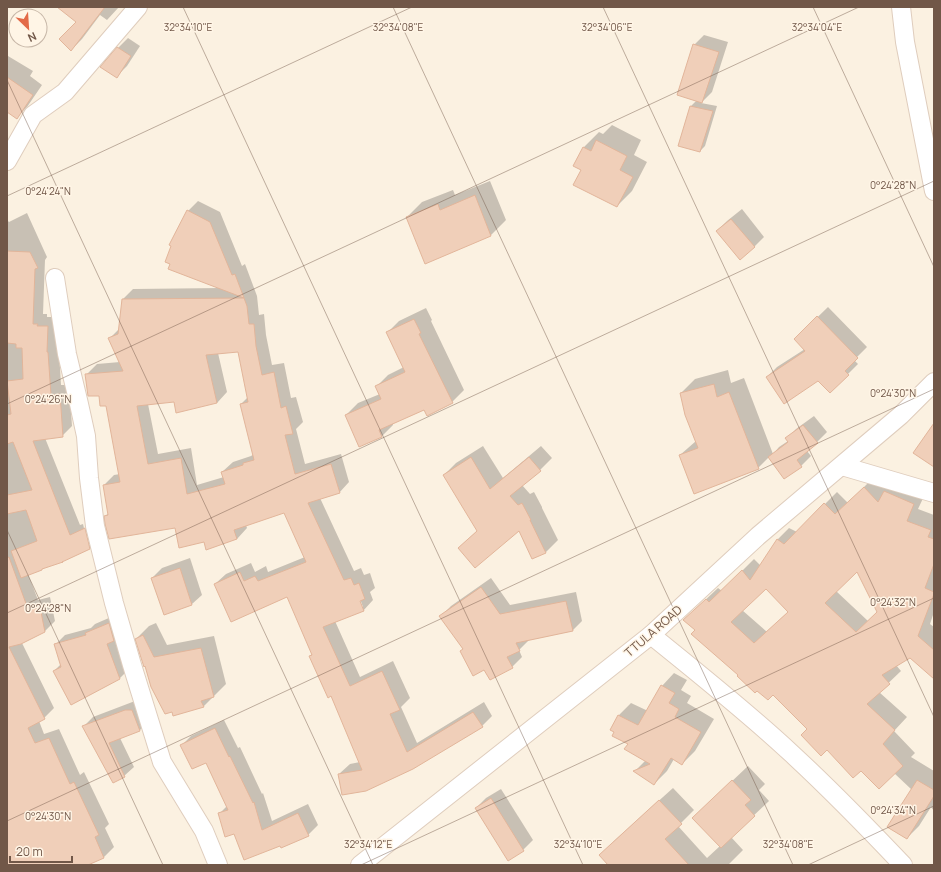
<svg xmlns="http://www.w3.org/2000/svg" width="941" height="872" font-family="Manrope,sans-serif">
<rect width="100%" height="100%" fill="#fbf1e1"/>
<g fill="#0003" fill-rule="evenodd">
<polygon points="62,7 119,7 107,20 100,15 82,39 71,50 77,22"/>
<polygon points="704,35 728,42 712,92 701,103 717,106 705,146 700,151 679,145 691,106 697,100 694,45"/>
<polygon points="128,38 140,46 127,66 117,76 118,48"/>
<polygon points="8,56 33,71 30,76 42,85 27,107 17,117 8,111 7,112 7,57"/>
<polygon points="612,125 641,140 634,155 647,162 632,191 617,206 582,169 574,166 584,147 599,132 603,134"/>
<polygon points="490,181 506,220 491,235 425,262 407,217 422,202 453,190 455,195"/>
<path d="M198,201L220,212L242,266L245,264L257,296L259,315L264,314L266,335L272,365L284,363L291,398L296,397L303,422L296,429L305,464L341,454L349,482L339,493L320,498L354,571L361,568L364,575L370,573L375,588L370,592L373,600L363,611L335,621L360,677L393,661L410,698L401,707L417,743L484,702L492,716L482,726L412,768L339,774L350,764L360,762L331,695L310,656L312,654L288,596L215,584L226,574L251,563L255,572L266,566L268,572L305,557L284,512L246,525L247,528L237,539L204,541L176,527L105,516L109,513L104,485L114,475L120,474L107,404L86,375L97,364L120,362L109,339L119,329L123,299L133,289L221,288L188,211ZM239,351L248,397L241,404L254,454L251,456L233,462L222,472L224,477L197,485L191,448L158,454L148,404L175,400L217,403L227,392L218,353ZM359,596L363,607H361Z"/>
<polygon points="742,209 764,237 754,247 717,231 727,221"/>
<polygon points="27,213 47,257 45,260 43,314 47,314 47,317 57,317 61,385 69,385 72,426 62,436 45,438 80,525 83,524 88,545 90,545 85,523 95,519 99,539 89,549 28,574 38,600 50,597 55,621 45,631 22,643 54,708 44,718 39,721 44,734 59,729 80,775 84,772 109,824 105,828 114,847 104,857 85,865 7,865 7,220 9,222"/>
<polygon points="828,307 867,347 854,360 858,364 830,392 819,380 767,377 777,367 805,349 795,339"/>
<polygon points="426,308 432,320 431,321 464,390 452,402 427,414 425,409 393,423 393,425 381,437 346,415 358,403 380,394 376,387 388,375 404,367 387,333 399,321"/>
<polygon points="728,370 731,383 744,378 773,454 779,447 788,441 787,439 796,429 814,416 827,432 817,442 807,451 811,456 801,466 769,457 758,468 680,455 696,441 681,393 695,379"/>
<polygon points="483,446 503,478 541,446 552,458 540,470 522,485 530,494 534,492 542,507 542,508 558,540 546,552 533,558 519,529 459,548 478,530 444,475 456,463"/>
<path d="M876,475L926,492L918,509L934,515V612L930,624L934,627V668L910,657L896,665L901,671L879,692L907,717L894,731L915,753L911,757L934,771V811L931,807L919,826L907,838L912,790L894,773L861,769L809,729L773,694L757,690L740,675L696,630L685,619L718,588L722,591L754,559L761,566L777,540L789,528L797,532L837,492L848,503ZM858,570L878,612L868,621L836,591ZM766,587L789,611L767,632L742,610Z"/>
<polygon points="190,558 202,595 192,604 152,578 162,568"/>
<polygon points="491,578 510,605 576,592 582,621 572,631 529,640 519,650 522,657 512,667 485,668 463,649 441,616 451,606"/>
<polygon points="118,614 129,669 120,678 54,671 61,664 56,644 65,635 91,628 95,624"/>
<polygon points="156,623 167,645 214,636 226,684 204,706 174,715 136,639 149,626"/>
<polygon points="674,673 687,680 681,690 691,696 687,703 714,719 695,751 682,764 674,759 667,771 654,784 635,771 646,760 629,743 618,716 631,703 648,711 662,686"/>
<polygon points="135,701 149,721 140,730 120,738 134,767 124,776 84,726 93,717"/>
<polygon points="224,720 238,748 240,747 262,794 263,793 272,821 308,804 318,825 308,835 280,845 235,833 219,814 227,806 206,762 181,746 191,736"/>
<polygon points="748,766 765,784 759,790 769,801 731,837 743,850 728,865 610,865 613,842 673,788 694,810 678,826 707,858 720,846 709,803"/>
<polygon points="501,789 533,840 523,850 476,808 486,798"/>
</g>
<g fill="#f0cfb9" stroke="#e2b59a" fill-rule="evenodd">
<polygon points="57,7 105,7 71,51 59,39 76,22"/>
<polygon points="693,44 719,52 702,103 677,95"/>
<polygon points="117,47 131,56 117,78 100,67"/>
<polygon points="7,77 33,95 17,119 7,112"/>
<polygon points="690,106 713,111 700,152 678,146"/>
<polygon points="596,140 627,156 620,170 633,177 617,207 573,185 581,170 573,166 583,147 591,151"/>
<polygon points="475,195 491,236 425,264 406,217 438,204 440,210"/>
<polygon points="187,210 210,222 232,275 235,274 244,298 168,269 170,264 165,262 171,246 169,245"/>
<polygon points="731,219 755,247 740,260 716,231"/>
<polygon points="7,251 30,252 38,268 35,269 33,324 38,324 37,326 48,326 47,352 48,352 51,395 60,394 63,437 33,441 70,535 85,528 90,549 62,562 63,562 42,569 42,570 21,578 11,551 37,541 26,510 7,514 7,495 32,490 13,442 7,444 7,415 11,414 7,381 23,379 22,348 16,348 16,344 7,343"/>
<path d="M244,298L247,306L249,324H254L256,346L262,375L274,372L281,408L286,406L293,434L285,435L295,474L331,464L340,493L308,503L344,580L351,578L354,585L359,583L365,599L360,601L364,611L323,627L350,686L382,671L400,710L390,714L407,752L473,712L483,727L413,769L366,791L342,795L338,774L362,770L331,696L328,698L309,656L312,655L287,597L231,622L214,584L240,572L244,581L255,576L258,581L306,562L284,513L234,530L237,539L206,550L204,542L179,548L175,528L109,539L105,524L104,516L108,515L103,485L120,482L106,406H100L99,396H88L85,374L123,371L108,338L118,334L122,299ZM238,352L248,402L240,404L254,460L243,463V465L221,472L225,484L187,494L181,458L148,464L137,406L174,402L176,413L217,403L206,355Z"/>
<polygon points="817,316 858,358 845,371 849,375 830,393 818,381 784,404 766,377 805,351 794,339"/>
<polygon points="414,319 421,333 419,334 453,403 427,416 424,410 379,430 382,437 359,447 345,415 381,399 375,386 405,372 386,332"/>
<polygon points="714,384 717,397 729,392 759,469 694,494 679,455 698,448 685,415 680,393"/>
<polygon points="934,423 934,467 913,453"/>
<polygon points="803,425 818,443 797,460 802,467 784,479 768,457 788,442 785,438"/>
<polygon points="471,457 490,489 529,457 541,471 510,496 518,505 522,503 531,520 530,520 546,553 532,559 519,531 475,568 458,548 477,531 443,475"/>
<path d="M864,487L878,502L884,491L914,504L907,521L931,530L928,537L934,539V564L925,588L934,592V594L918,636L934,650V679L910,658L882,675L890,684L867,704L895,730L883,744L903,766L879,789L861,771L853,778L827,750L821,756L801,735L807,729L773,695L768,700L757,691L755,693L737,676L738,675L691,634L695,630L683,620L706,599L709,602L742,570L750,580L777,539L784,544L824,503L835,514ZM857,572L877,612L856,632L825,603ZM766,589L788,612L754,643L731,622Z"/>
<polygon points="9,557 28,609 40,607 45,632 21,644 9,647 45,719 28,728 35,743 49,738 70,784 74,782 99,835 95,837 104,858 88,865 7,865 7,558"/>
<polygon points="180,568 192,605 164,615 151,578"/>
<polygon points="481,587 500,614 566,601 573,631 516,643 520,651 507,657 513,668 490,680 484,670 473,676 460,651 463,649 439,616"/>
<polygon points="109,623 114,641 107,644 120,679 71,705 53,671 61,667 54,644 86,635 85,633"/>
<polygon points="143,635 154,657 201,648 214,697 201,701 204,707 173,716 172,712 165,714 151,687 145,666 144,667 135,639"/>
<polygon points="661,685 675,693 669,703 679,709 675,717 701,732 682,765 671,758 654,785 633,771 650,764 624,749 628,744 612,736 614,732 610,730 618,715 638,725"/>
<polygon points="125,710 132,710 140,731 109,743 125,777 113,783 82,726"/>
<polygon points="215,728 229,757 230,756 253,803 254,802 262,830 298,813 309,836 281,848 280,846 244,860 234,834 225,837 218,813 228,810 206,763 192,769 180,745"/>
<polygon points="732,780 751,800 745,805 755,816 721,848 692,818"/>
<polygon points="917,780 934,790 934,796 907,839 887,827"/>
<polygon points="491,798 524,851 508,861 475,808"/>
<polygon points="659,800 682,824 665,839 689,865 608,865 599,855"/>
</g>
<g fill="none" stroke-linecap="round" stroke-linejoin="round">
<g stroke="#dfcdbd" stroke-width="20">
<g id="minor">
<polyline points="901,7 905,42 934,191"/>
<polyline points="7,161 33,115 65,92 138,7"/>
<polyline points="55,278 67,354 79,404 86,436 89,478 95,526 114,603 132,665 162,762 204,831 218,865"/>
<polyline points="842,466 934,493"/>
<path d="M651,635C698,673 746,711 791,753C830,789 867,827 903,865"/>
<polyline points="360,865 651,635 758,536 901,415 934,382"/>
</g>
</g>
<use href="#minor" stroke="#fff" stroke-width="18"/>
</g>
<path fill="none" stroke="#715748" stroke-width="1" stroke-opacity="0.45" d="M183,7L583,865M393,7L793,865M603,7L934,717M813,7L934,267M7,80L373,865M7,196L412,7M7,404L859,7M7,530L163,865M7,613L934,181M7,821L934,389M361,865L934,598M808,865L934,806"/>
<g text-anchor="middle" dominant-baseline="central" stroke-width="3" stroke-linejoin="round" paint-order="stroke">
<g font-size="12" fill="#715748" stroke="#fff5e6">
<text transform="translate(653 631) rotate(-41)">TTULA ROAD</text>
</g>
</g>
<g font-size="10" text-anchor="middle" fill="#715748" stroke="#fff5e6" stroke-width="3" stroke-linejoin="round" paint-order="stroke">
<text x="188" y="31">32°34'10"E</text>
<text x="398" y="31">32°34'08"E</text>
<text x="607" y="31">32°34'06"E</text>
<text x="817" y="31">32°34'04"E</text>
<text x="893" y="189">0°24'28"N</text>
<text x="48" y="195">0°24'24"N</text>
<text x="893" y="397">0°24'30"N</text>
<text x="48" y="403">0°24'26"N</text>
<text x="893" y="606">0°24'32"N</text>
<text x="48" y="612">0°24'28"N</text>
<text x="893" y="814">0°24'34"N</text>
<text x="48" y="820">0°24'30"N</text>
<text x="578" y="848">32°34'10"E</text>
<text x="368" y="848">32°34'12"E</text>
<text x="788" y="848">32°34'08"E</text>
</g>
<rect width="941" height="872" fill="none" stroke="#715748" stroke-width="16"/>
<g transform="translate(28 28) rotate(155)"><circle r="19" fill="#fff5e6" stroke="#c6b6a7"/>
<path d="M0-3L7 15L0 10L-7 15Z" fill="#e36a48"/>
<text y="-6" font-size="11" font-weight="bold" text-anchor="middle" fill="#715748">N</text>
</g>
<path d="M10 856v6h62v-6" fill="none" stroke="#715748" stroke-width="2"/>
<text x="16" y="856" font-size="12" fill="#715748" stroke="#fff5e6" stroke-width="3" paint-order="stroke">20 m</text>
</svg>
